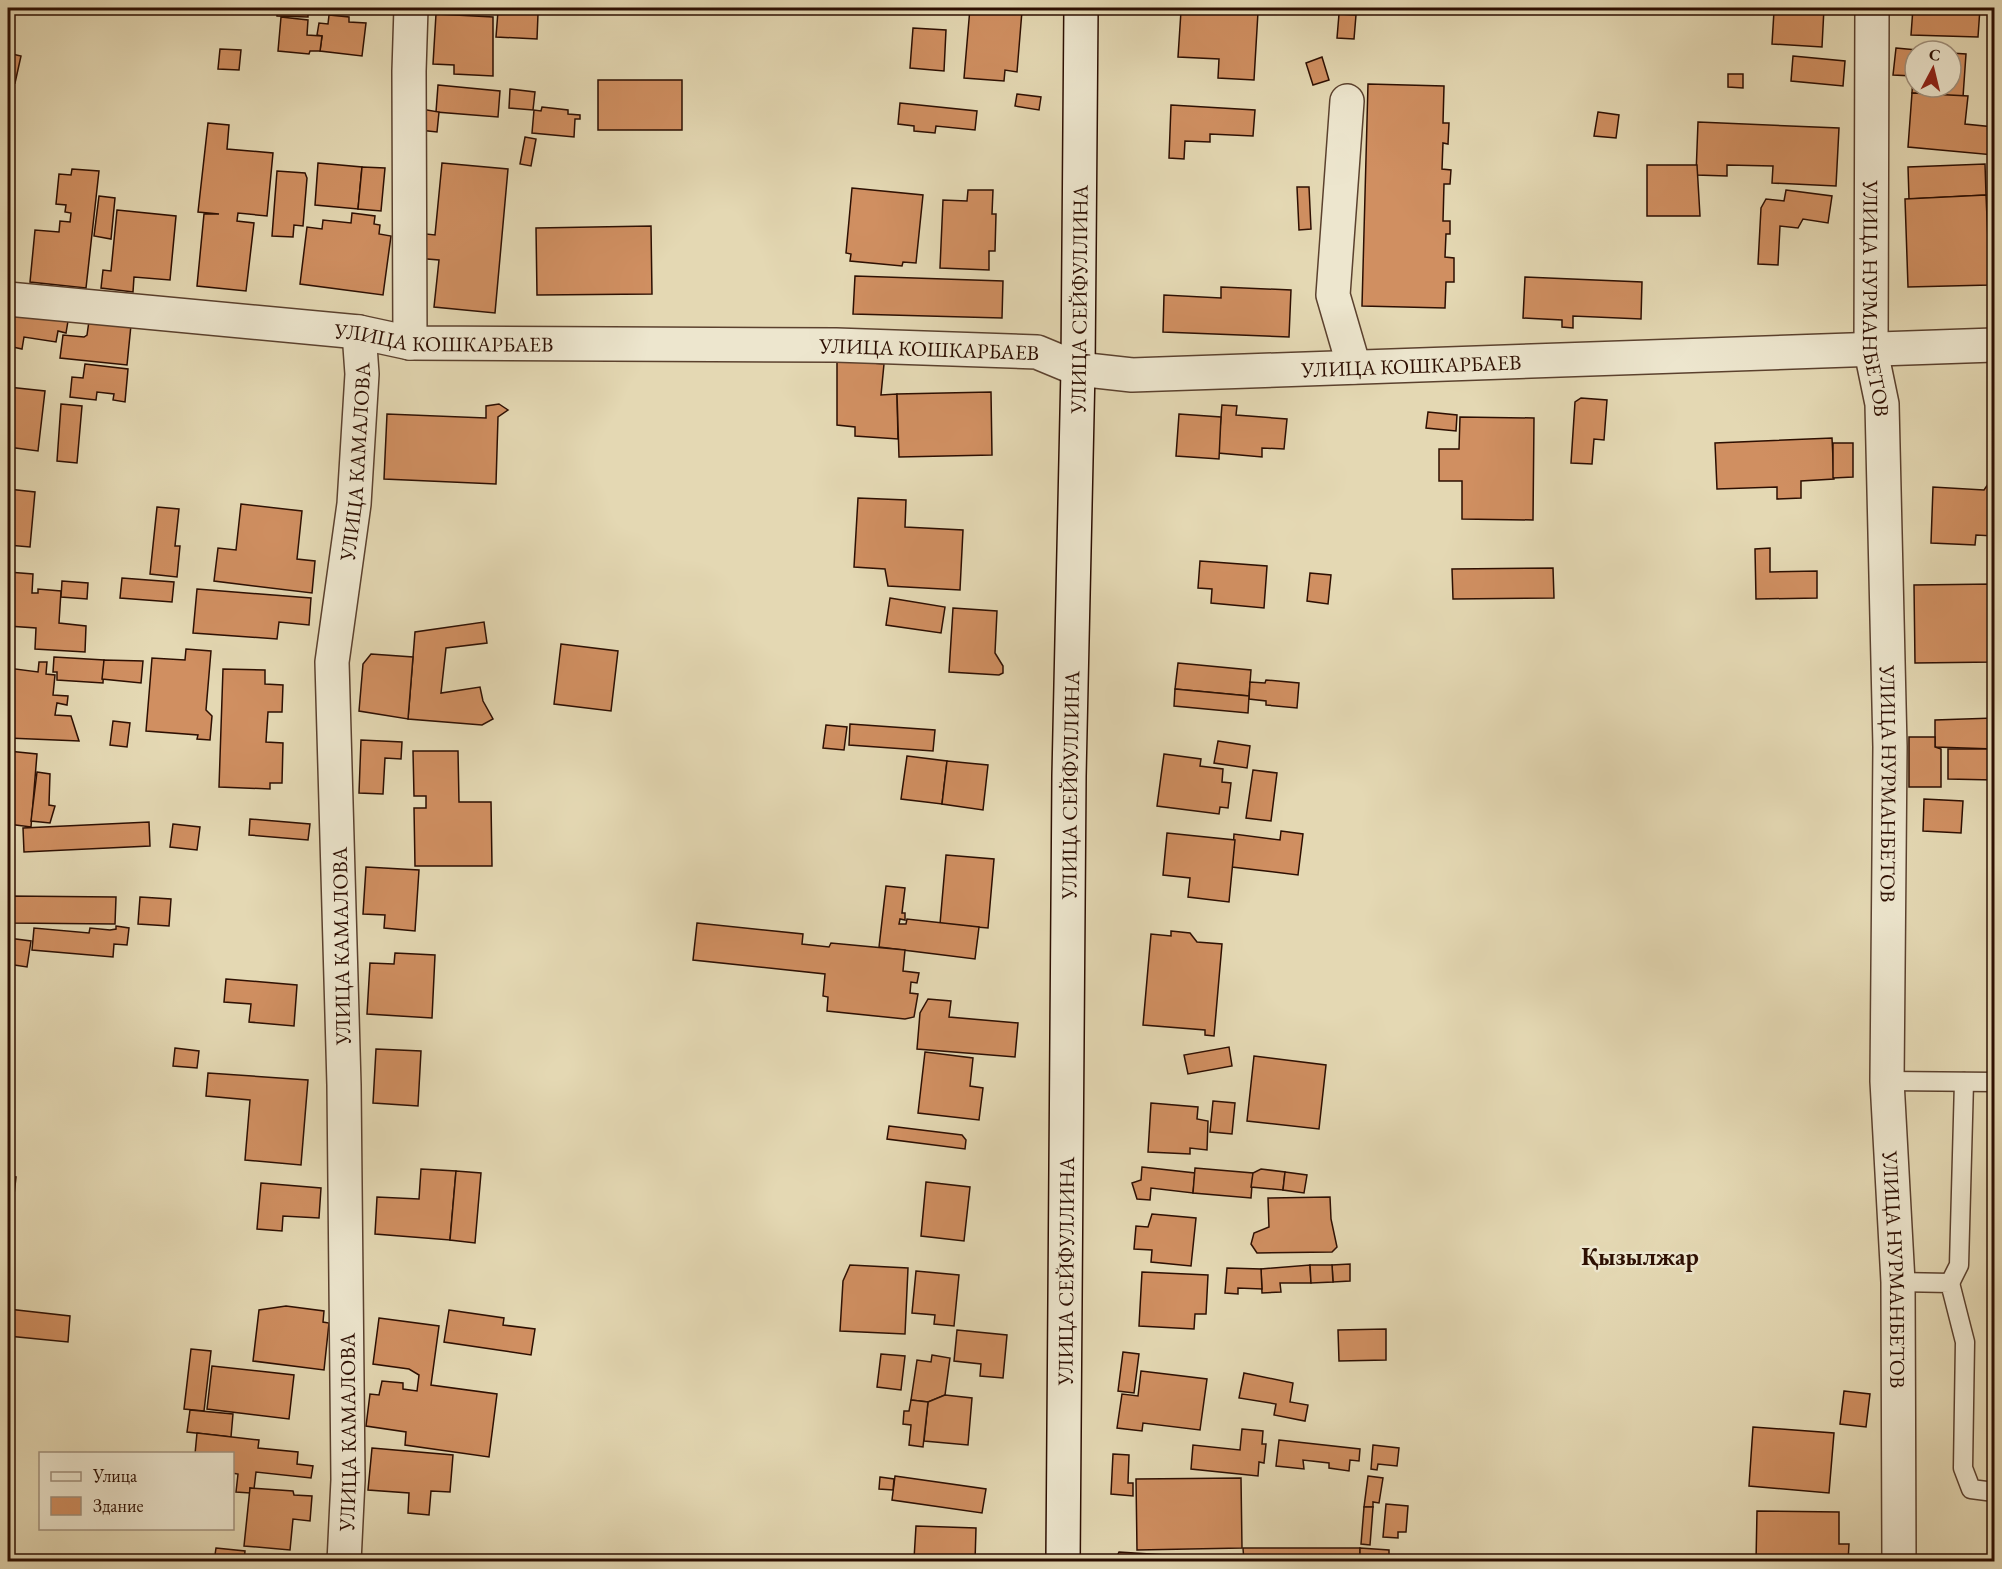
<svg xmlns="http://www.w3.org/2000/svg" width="2002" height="1569" font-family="'EB Garamond',serif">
<rect width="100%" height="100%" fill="#e4d8b3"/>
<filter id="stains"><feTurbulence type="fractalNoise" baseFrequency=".00333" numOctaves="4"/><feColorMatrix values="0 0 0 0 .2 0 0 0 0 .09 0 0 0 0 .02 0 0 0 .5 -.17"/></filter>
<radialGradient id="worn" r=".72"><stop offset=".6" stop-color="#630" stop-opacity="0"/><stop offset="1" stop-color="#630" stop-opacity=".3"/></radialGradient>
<g fill="#d08f61" stroke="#2d0f02" stroke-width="1.5">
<polygon points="277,8 308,8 308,17 277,16"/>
<polygon points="310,8 368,8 368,14"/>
<polygon points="970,8 1022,11 1017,72 1005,70 1004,81 964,78"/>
<polygon points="1361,8 1404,8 1404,14 1360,11"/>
<polygon points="1780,8 1824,8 1822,47 1772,44 1774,11 1779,11"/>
<polygon points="1913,8 1980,8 1978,37 1911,35"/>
<polygon points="1229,10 1258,12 1254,80 1218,78 1219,59 1178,57 1181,11 1228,14"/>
<polygon points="498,11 538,14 537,39 496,37"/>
<polygon points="436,14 493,17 493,76 454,74 454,65 433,64"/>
<polygon points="1339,14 1356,15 1354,39 1337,38"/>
<polygon points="329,15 349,17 349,22 366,23 362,56 320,51 322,36 317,35 319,23 328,24"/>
<polygon points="281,17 308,20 307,35 322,36 320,51 310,51 309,54 278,51"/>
<polygon points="913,28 946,30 944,71 910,68"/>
<polygon points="1896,48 1928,51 1915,51 1915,87 1951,87 1951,53 1966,54 1963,97 1912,93 1913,76 1893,75"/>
<polygon points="220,49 241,50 239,70 218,69"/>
<polygon points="8,53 21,56 15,83 8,81"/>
<polygon points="1793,56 1845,61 1843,86 1791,81"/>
<polygon points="1322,57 1329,80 1313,85 1306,63"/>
<polygon points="1728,74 1743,74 1743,88 1728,87"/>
<rect x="598" y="80" width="84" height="50"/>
<polygon points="1368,84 1444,86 1443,123 1449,123 1448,144 1443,143 1442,169 1451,170 1450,184 1444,184 1443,221 1450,221 1450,234 1446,234 1445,257 1454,258 1454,282 1446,282 1445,308 1362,306"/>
<polygon points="438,85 500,91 498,117 436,112"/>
<polygon points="510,89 535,92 533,110 509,108"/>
<polygon points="1912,93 1968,96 1965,124 1994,127 1994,155 1908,147"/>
<polygon points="1017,94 1041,97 1039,110 1015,106"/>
<polygon points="900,103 977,111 975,130 936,126 935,133 914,131 914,126 898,124"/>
<polygon points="1171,105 1255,110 1253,136 1210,134 1210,142 1185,141 1184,159 1169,158"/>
<polygon points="542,107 568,110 568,114 580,115 580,119 575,119 574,137 532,133 534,110 541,111"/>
<polygon points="421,109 439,112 437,132 419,130"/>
<polygon points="1598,112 1619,115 1616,138 1594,136"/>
<polygon points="1698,122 1839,128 1836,186 1772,183 1773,166 1727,165 1727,176 1696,175"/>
<polygon points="208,123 229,125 227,149 273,153 267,216 238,213 237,221 254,223 246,291 197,286 204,214 219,214 198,212"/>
<polygon points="525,137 536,139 531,166 520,164"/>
<polygon points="318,163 362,167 358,209 315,205"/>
<polygon points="442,163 508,169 495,313 434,307 439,260 415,258 417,233 435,235"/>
<polygon points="1985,164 1986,195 1909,199 1908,167"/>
<polygon points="1647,165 1697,165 1700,216 1647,216"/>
<polygon points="362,167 385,168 381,211 358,209"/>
<polygon points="72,169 99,171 86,288 30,282 35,230 59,232 60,221 70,222 71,213 65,212 66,205 56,204 59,174 71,175"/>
<polygon points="277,171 305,173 307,178 303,226 294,225 293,237 272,236"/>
<polygon points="1297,187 1309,187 1311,229 1299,230"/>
<polygon points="852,188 923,195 916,263 903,262 902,266 850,261 851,254 846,253"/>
<polygon points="968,190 993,190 992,214 996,214 995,251 989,251 989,270 940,268 943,200 967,201"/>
<polygon points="1786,190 1832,196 1828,223 1803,219 1798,228 1780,226 1778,265 1758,264 1761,208 1766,199 1784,201"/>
<polygon points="1986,195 1990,285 1908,287 1905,199"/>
<polygon points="99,196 115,198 111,239 94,236"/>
<polygon points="117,210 176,216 170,280 134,277 133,292 101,288 103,270 111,271"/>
<polygon points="352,213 375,216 374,224 380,225 379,234 391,236 383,295 300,284 307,227 322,229 323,220 351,223"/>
<polygon points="651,226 652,294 537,295 536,228"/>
<polygon points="855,276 1003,281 1002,318 853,314"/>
<polygon points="1525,277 1642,282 1641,319 1573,316 1573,328 1562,327 1562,320 1523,318"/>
<polygon points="1221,287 1291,290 1289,337 1163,332 1164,295 1221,298"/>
<polygon points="8,310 69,315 66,333 58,331 56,342 24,337 22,349 8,346"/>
<polygon points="89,321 131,325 127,365 60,358 63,335 84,337 87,335"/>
<polygon points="837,360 884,364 881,395 897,394 898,439 855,436 855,427 837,425"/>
<polygon points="85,364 128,369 125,402 113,400 114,394 97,392 96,400 70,397 72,377 83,378"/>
<polygon points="8,387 45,391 38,451 8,447"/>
<polygon points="991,392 992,455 899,457 897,394"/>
<polygon points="1581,398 1607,400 1604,440 1594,439 1592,464 1571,463 1575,402"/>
<polygon points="61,404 82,406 77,463 57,461"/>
<polygon points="499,404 508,410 498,417 496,484 384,479 387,414 486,418 486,406"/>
<polygon points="1222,405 1237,406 1236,415 1287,419 1284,449 1262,448 1262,457 1218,453"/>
<polygon points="1428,412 1457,415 1456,431 1426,428"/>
<polygon points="1179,414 1221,417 1219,459 1176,456"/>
<polygon points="1460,417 1534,418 1533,520 1462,519 1462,481 1439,481 1439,449 1459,449"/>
<polygon points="1832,438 1834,479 1801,481 1801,498 1777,499 1777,487 1717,489 1715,443"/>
<polygon points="1833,443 1853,443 1853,477 1833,478"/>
<polygon points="1991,480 1994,481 1994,536 1976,535 1975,545 1931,543 1933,487 1984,490"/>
<polygon points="8,489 35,492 30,547 8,545"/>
<polygon points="858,498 906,500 905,527 963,530 960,590 888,586 885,569 854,567"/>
<polygon points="241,504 302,511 297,559 315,561 312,593 214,581 218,548 236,550"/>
<polygon points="157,507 179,509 175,546 180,546 177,577 150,574"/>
<polygon points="1770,548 1770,572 1817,571 1817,598 1756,599 1755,549"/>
<polygon points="1200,561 1267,566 1264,608 1211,603 1212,589 1198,588"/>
<polygon points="1553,568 1554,598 1453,599 1452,569"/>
<polygon points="8,572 33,574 32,593 38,593 38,589 61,591 59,623 86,626 85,652 35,649 36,628 8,626"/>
<polygon points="1310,573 1331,575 1328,604 1307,601"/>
<polygon points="122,578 174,582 172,602 120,598"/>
<polygon points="62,581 88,583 87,599 61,597"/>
<polygon points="1994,584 1994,662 1915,663 1914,585"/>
<polygon points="197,589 311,598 309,625 279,622 277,639 193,633"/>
<polygon points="890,598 945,607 941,633 886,625"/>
<polygon points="953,608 997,611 995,653 1003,666 1003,673 999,675 949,672"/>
<polygon points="484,622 487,643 446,648 441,693 480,687 483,701 493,719 482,725 408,719 415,632"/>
<polygon points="561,644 618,651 611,711 554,704"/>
<polygon points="186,649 211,651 206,710 212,716 210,740 197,739 198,735 146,731 152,658 185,660"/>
<polygon points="371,654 413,657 408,719 359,711 363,664"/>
<polygon points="54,657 104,660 103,683 57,680 57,672 53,672"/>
<polygon points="104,660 143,661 141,683 102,679"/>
<polygon points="39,662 47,662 46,674 55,675 53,695 68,696 67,705 57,703 55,715 71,716 79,741 8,738 8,668 38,672"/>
<polygon points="1178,663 1251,670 1249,696 1175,689"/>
<polygon points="223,669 265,670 265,684 283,685 282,712 268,712 266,742 283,743 282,783 270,783 270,789 219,787"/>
<polygon points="1266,680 1299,683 1297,708 1266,705 1266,701 1249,699 1250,682 1265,683"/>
<polygon points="1175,689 1249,696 1248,713 1174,706"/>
<polygon points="1994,718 1994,749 1935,747 1935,720"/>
<polygon points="113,721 130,723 127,747 110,745"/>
<polygon points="850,724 935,730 933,751 849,745"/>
<polygon points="826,725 847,727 844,750 823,748"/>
<polygon points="1909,737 1935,737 1935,747 1941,749 1941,787 1909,787"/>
<polygon points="361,740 402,742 401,759 385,758 383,794 359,793"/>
<polygon points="1218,741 1250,746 1247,768 1214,763"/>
<polygon points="1948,749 1994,749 1994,780 1948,779"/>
<polygon points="8,751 37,754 31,827 8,824 11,763 8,762"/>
<polygon points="413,751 458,751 459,802 491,802 492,866 415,866 414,808 426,808 426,796 414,796"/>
<polygon points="1164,754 1201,759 1200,766 1223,769 1222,782 1231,783 1228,808 1220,807 1219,814 1157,806"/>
<polygon points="907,756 947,761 942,804 901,799"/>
<polygon points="947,761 988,765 983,810 942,804"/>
<polygon points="1253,770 1277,773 1271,821 1246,818"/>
<polygon points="37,772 50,774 49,805 55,806 50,823 31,821"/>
<polygon points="1924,799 1963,801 1961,833 1923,831"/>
<polygon points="250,819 310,824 308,840 249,835"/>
<polygon points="149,822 150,846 24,852 23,828"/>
<polygon points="173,824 200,827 197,850 170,847"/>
<polygon points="1281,831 1303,834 1298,875 1232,867 1234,834 1280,840"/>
<polygon points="1167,833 1235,840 1229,902 1188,897 1190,878 1163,875"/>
<polygon points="946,855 994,859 988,928 940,924"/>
<polygon points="366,867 419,870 415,931 384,928 385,915 363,914"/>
<polygon points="886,886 905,888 902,913 905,913 905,920 900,919 899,924 906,924 907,919 979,927 975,959 879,947"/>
<polygon points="8,896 116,897 115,924 8,923"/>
<polygon points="140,897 171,899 169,926 138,924"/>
<polygon points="697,923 803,934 802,944 829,947 831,943 905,950 903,971 919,973 917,983 911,982 910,993 918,994 914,1017 905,1019 827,1011 828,997 823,996 825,974 693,960"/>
<polygon points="116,926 129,928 127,945 114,944 113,957 32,950 34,928 89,933 90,928 110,930 116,929"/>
<polygon points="1171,931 1190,933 1197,942 1222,944 1214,1036 1205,1035 1205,1030 1143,1025 1151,934 1171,936"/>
<polygon points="8,938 31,941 27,967 8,964"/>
<polygon points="395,953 435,955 432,1018 367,1014 370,963 394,964"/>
<polygon points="226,979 297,985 294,1026 249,1022 251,1004 224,1002"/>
<polygon points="928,999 951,1001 949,1017 1018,1023 1015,1057 917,1049 920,1013"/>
<polygon points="1229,1047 1232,1066 1188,1074 1184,1055"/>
<polygon points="175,1048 199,1051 197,1068 173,1066"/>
<polygon points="376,1049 421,1051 418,1106 373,1103"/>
<polygon points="925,1052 973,1058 970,1086 983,1088 979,1120 918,1113"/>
<polygon points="1254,1056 1326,1065 1319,1129 1247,1121"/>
<polygon points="208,1073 308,1080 301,1165 245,1160 250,1100 206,1096"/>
<rect x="1992" y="1099" width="2" height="83"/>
<polygon points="1213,1101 1235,1103 1232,1134 1210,1132"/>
<polygon points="1151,1103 1198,1107 1197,1119 1208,1121 1207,1150 1190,1148 1190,1154 1148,1152"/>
<polygon points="889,1126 962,1135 966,1140 965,1149 887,1139"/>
<polygon points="1142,1167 1195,1173 1193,1193 1151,1188 1150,1200 1137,1199 1132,1183 1141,1180"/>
<polygon points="1195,1168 1253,1173 1251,1198 1193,1193"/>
<polygon points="421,1169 456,1171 450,1240 375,1234 377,1197 419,1199"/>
<polygon points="1261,1169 1285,1172 1283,1190 1251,1187 1253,1173"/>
<polygon points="456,1171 481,1173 475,1243 450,1240"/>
<polygon points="1285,1172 1307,1175 1304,1193 1283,1190"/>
<polygon points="8,1176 16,1177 13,1204 8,1203"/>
<polygon points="926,1182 970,1187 964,1241 921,1236"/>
<polygon points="261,1183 321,1188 319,1218 283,1216 282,1231 257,1229"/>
<polygon points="1330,1197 1331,1219 1337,1247 1332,1252 1257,1253 1251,1244 1254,1233 1269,1227 1268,1198"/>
<polygon points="1152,1214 1196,1218 1191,1266 1151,1262 1152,1250 1134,1249 1136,1226 1148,1227"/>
<polygon points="1350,1264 1350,1281 1333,1282 1332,1265"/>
<polygon points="850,1265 908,1268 905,1334 840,1331 843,1281"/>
<polygon points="1310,1265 1311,1283 1280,1283 1281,1292 1262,1293 1261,1269"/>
<polygon points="1310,1265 1332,1265 1333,1282 1311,1283"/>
<polygon points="1227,1268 1261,1269 1262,1289 1238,1288 1238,1294 1225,1293"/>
<polygon points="916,1271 959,1275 954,1326 934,1324 935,1315 912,1313"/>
<polygon points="1142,1272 1208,1275 1206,1314 1195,1314 1194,1329 1139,1326"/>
<polygon points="286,1306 324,1311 323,1322 329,1323 324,1370 253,1361 259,1310"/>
<polygon points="8,1309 70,1316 68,1342 8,1336"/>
<polygon points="449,1310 504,1318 503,1325 535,1329 531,1355 444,1342"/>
<polygon points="379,1318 439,1326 431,1385 497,1394 489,1457 405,1445 406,1432 366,1426 370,1394 379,1395 382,1381 403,1383 403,1389 417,1391 419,1375 409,1369 373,1364"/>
<polygon points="1386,1329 1386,1360 1339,1361 1338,1330"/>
<polygon points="957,1330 1007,1335 1003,1378 980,1376 981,1364 954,1361"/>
<polygon points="191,1349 211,1351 204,1411 184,1409"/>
<polygon points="1123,1352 1139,1354 1134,1393 1118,1391"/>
<polygon points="881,1354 905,1356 901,1390 877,1387"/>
<polygon points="932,1355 950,1358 945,1395 928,1402 911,1400 917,1360 931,1362"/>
<polygon points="212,1366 294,1375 289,1419 207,1409"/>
<polygon points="1141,1371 1207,1379 1200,1430 1143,1423 1142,1431 1117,1428 1122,1394 1138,1396"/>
<polygon points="1244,1373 1293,1383 1290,1402 1308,1405 1305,1421 1274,1415 1276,1404 1239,1398"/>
<polygon points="1844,1391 1870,1394 1866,1427 1840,1424"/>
<polygon points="945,1395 972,1398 968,1445 924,1441 928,1402"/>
<polygon points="911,1400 928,1402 923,1447 909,1445 911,1425 903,1424 904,1411 909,1411"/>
<polygon points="190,1410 233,1414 231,1437 187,1432"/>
<polygon points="1753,1427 1834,1433 1829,1493 1749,1486"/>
<polygon points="1242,1429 1263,1431 1262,1444 1266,1444 1264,1463 1259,1462 1258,1476 1191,1469 1193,1445 1240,1450"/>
<polygon points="197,1433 259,1440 258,1448 298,1452 297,1464 313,1466 311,1478 256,1472 254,1489 250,1488 250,1493 236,1492 238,1474 232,1473 232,1454 195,1454"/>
<polygon points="1279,1440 1360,1449 1359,1461 1350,1460 1349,1471 1329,1468 1329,1463 1303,1460 1304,1469 1276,1466"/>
<polygon points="1373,1445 1399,1448 1397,1466 1378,1464 1377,1470 1371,1469"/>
<polygon points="372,1448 453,1455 450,1492 431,1491 429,1515 408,1513 409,1493 368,1490"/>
<polygon points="1113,1454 1129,1455 1128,1483 1133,1483 1133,1496 1111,1494"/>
<polygon points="895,1476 986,1489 982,1513 892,1500"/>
<polygon points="1368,1476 1383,1478 1379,1503 1373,1502 1373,1507 1364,1507"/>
<polygon points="880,1477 894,1479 893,1490 879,1489"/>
<polygon points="1241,1478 1242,1548 1137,1550 1136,1479"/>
<polygon points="250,1488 293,1491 294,1495 312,1496 310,1521 293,1519 290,1550 244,1546"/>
<polygon points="1386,1504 1408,1506 1406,1532 1398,1532 1398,1538 1383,1537"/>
<polygon points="1364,1507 1373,1507 1370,1545 1361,1544"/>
<polygon points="1757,1511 1839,1512 1839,1544 1849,1544 1848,1562 1756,1562"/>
<polygon points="916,1526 976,1528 975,1562 892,1562 892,1558 914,1559"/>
<polygon points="216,1548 245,1551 244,1562 214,1562"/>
<polygon points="1243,1548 1360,1548 1360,1562 1244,1562"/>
<polygon points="1360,1548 1389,1550 1389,1562 1360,1562"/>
<polygon points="1119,1552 1181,1556 1181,1562 1114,1562"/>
<polygon points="261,1555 302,1557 302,1562 261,1562"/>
</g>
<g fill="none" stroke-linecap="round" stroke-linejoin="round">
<g stroke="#5b412e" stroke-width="21">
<g id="lane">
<polyline points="1887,1081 1994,1082"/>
<polyline points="1898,1282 1950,1283 1965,1342 1963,1468 1971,1489 1994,1492"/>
<polyline points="1950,1283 1959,1265 1964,1082"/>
</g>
</g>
<g stroke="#5b412e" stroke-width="36">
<g id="street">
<path id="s1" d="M1872,8L1871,351L1882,404L1890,747L1887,1081L1898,1282L1899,1562"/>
<polyline points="1347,101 1333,295 1354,367"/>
<path id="s2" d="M8,299L359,332L410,343L836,345L1037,352L1078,369L1132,375L1994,345"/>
<polyline points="410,343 409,71 411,8"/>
<path id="s3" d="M344,1562L348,1480L344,1085L332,662L354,504L362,374L359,332"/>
</g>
</g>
<g stroke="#2d0f02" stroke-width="36">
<g id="secondary">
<path id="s4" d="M1063,1562L1069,776L1078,369L1081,8"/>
</g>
</g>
<use href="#lane" stroke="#ede6ce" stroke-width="18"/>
<use href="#street" stroke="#ede6ce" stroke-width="33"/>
<use href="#secondary" stroke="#ede6ce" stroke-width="33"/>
</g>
<g text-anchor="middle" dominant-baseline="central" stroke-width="5" stroke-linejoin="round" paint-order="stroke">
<g font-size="21" fill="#2d0f02" stroke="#ede6ce">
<text stroke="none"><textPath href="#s4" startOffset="1263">УЛИЦА СЕЙФУЛЛИНА</textPath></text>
<text stroke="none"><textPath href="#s1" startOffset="291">УЛИЦА НУРМАНБЕТОВ</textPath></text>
<text stroke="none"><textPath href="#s2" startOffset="438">УЛИЦА КОШКАРБАЕВ</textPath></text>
<text stroke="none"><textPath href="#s2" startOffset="924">УЛИЦА КОШКАРБАЕВ</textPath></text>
<text stroke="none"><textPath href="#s2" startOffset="1410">УЛИЦА КОШКАРБАЕВ</textPath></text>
<text stroke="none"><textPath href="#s3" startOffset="1102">УЛИЦА КАМАЛОВА</textPath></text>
<text stroke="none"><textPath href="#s4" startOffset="777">УЛИЦА СЕЙФУЛЛИНА</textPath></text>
<text stroke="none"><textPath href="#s1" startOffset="777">УЛИЦА НУРМАНБЕТОВ</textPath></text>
<text transform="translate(341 946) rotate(-91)">УЛИЦА КАМАЛОВА</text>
<text stroke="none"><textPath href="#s4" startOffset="291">УЛИЦА СЕЙФУЛЛИНА</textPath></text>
<text stroke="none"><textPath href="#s1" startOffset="1263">УЛИЦА НУРМАНБЕТОВ</textPath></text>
<text stroke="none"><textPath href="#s3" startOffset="130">УЛИЦА КАМАЛОВА</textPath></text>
</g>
<g font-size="24" font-weight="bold" fill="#2d0f02" stroke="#ede6ce">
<text x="1640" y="1256">Қызылжар</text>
</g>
</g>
<rect width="2002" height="1569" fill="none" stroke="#e4d8b3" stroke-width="30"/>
<rect x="9" y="9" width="1984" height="1551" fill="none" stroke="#2d0f02" stroke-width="3"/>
<rect x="15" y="15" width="1972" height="1539" fill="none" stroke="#2d0f02" stroke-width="1.5"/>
<rect x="39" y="1452" width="195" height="78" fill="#ede6ce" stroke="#a0907c" stroke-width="1.5"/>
<rect x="51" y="1472" width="30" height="9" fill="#ede6ce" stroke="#a0907c" stroke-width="1.5"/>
<text x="93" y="1482" font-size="18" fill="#2d0f02">Улица</text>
<rect x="51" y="1497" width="30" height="18" fill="#d08f61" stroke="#a0907c" stroke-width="1.5"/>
<text x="93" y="1512" font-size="18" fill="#2d0f02">Здание</text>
<g transform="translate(1933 69) rotate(7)"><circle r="28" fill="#ede6ce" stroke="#a0907c" stroke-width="1.5"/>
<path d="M0-4.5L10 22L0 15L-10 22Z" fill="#8f2418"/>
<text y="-9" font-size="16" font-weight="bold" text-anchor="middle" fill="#2d0f02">С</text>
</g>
<rect width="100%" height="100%" filter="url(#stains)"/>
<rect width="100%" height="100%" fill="url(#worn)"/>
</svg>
